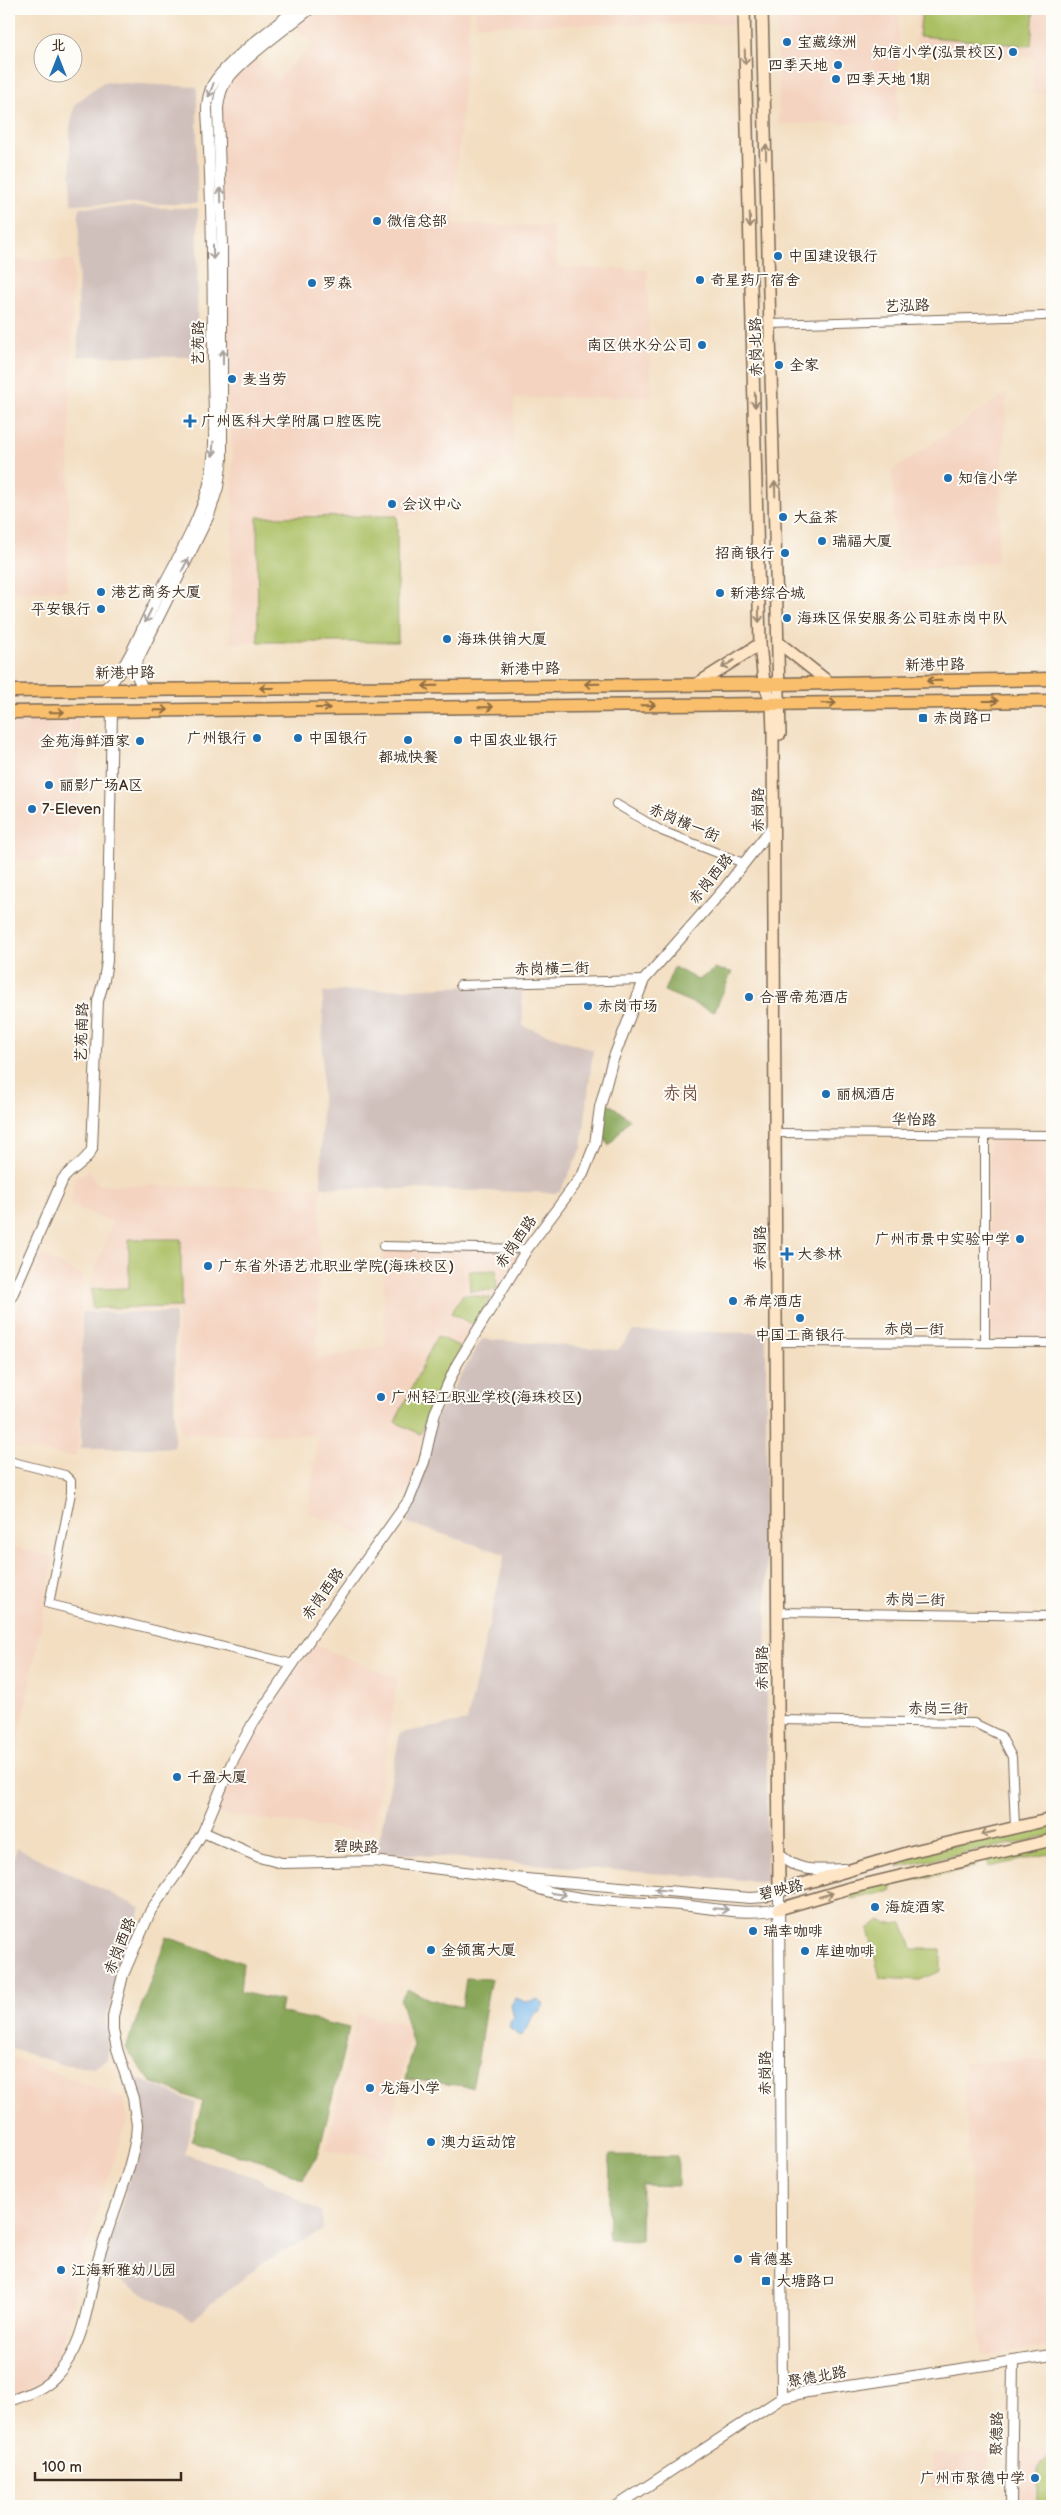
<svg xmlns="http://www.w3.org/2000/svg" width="1061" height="2515" font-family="'Balsamiq Sans','LXGW WenKai TC',sans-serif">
<rect width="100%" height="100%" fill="#fdfcf7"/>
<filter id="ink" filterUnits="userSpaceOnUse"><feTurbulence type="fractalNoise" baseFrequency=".02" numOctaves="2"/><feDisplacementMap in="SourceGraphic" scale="10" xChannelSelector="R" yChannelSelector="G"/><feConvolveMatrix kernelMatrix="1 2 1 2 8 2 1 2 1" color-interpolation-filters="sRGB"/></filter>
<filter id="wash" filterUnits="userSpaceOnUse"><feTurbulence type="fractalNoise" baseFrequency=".0096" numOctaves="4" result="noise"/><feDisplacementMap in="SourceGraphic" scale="20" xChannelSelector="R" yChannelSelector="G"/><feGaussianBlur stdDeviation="1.12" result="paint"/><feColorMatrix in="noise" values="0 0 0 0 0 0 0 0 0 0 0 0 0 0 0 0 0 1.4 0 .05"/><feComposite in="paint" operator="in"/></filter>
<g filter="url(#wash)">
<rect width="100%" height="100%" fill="#f3dec1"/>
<g fill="#f4d3c0">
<polygon points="314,9 470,9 453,224 554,226 557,267 647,270 652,397 514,398 513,455 413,515 257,517 258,642 230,643 233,460 226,384 220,110 224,87 253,57 277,79 313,45 294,25"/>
<polygon points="476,9 733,9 734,24 476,25"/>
<polygon points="777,9 899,9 898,122 779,124"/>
<polygon points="918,9 1052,9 1052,94 1031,93 1034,57 915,48"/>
<polygon points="9,260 73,261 67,590 9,592"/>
<polygon points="1007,393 997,562 897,572 892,471"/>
<polygon points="9,717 79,717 78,861 15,860 14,804 9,804"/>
<polygon points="989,1139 1052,1140 1052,1339 988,1338"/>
<polygon points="89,1171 99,1185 321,1187 317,1359 385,1345 383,1246 524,1249 420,1442 412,1484 369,1541 344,1525 308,1513 318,1435 181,1434 178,1310 81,1311 79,1433 77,1455 72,1457 9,1447 9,1325 41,1255 82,1275 82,1308 112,1222 70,1205 76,1176"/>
<polygon points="9,1546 54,1557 9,1790"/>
<polygon points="314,1644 398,1679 373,1833 218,1814 237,1761"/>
<polygon points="357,2013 412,2026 385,2159 326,2149"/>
<polygon points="1050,2035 1052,2035 1052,2346 981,2356 963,2062 1051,2060"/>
<polygon points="9,2057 123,2097 127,2120 90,2232 65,2334 49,2378 20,2394 9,2396"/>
<polygon points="1018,2449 1052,2449 1052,2506 1017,2506"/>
<polygon points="932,2454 989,2454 989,2489 932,2488"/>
</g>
<g fill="#d0c0bc">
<polygon points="103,82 197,87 197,204 71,204 70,128 75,104"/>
<polygon points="79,207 198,208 197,357 78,356"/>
<polygon points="522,984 523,1026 593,1050 582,1148 559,1193 321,1187 323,992"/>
<polygon points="82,1312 175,1313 174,1448 81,1448"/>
<polygon points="633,1331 766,1333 767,1882 377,1852 400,1733 467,1721 505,1554 407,1523 437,1415 482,1339 618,1350"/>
<polygon points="17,1848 141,1908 107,2014 108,2060 93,2068 61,2064 9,2048 9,1871"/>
<polygon points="132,2076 196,2103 185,2154 260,2179 322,2212 323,2230 261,2264 192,2320 102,2271 141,2138 142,2112"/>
</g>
<g fill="#abbf63" stroke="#737440">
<polygon points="922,9 1034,9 1031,46 919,36"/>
<polygon points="397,516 398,642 258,642 257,517"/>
<polygon points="129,1239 181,1239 181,1307 92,1308 92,1289 129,1288"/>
<polygon points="496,1270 497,1290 470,1291 469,1271"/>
<polygon points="463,1294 491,1298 474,1325 451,1313"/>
<polygon points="437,1336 461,1347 420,1434 395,1422"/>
<polygon points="1052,1822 1052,1836 896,1867 906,1857"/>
<polygon points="1052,1843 1052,1853 989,1867 987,1859"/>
<polygon points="974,1863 975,1867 891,1885 892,1891 852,1899 849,1889"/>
<polygon points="880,1920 887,1924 903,1923 912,1949 941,1949 941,1971 920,1980 880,1978 868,1929"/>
<polygon points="1048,2457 1052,2457 1052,2506 1037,2506 1037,2466"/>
</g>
<g fill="#88a659" stroke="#62683c">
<polygon points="674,967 698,980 715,969 732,972 714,1012 664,991"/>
<polygon points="605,1103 614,1107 629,1119 609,1146 600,1130"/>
<polygon points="167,1937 243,1963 240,1992 282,2001 280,2012 349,2028 319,2152 303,2179 271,2164 191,2141 203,2102 151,2082 126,2048"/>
<path d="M466,1978L491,1979C483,2015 481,2051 472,2087L406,2079L413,2045L400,1998L408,1989L429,1999L462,2007Z"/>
<polygon points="610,2155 678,2156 678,2186 642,2185 641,2241 608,2240"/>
</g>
<path fill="#76b6ea" stroke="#587084" d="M516,1998L526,2002L538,1999L543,2005L540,2011C528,2014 532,2028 521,2036L510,2029V2022L514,2018L511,2005Z"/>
</g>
<g filter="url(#ink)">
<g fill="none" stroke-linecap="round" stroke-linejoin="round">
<g stroke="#7b6957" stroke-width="10">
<g id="minor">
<polyline points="770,324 1044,316"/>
<polyline points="616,804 662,831 743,863"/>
<polyline points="460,985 644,980"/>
<polyline points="775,1133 1052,1135"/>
<polyline points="383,1246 527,1249"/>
<polyline points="775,1342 1052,1343"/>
<polyline points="985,1343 985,1135"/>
<polyline points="9,1461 65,1475 71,1481 71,1493 49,1604 293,1664"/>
<polyline points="777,1612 1052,1616"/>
<polyline points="778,1720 974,1723 1001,1736 1012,1757 1015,1827"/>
</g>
</g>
<g stroke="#7b6957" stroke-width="12">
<g id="tertiary">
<path d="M104,689C125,674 140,632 152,608C170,570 196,530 208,488C218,450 213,407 213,368C213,282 212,196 207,110C207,101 209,92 213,84C226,62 275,26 296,9"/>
<path d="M143,689L137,676L136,663L209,515L218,487L222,459V245L218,108C219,99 220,91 225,83C238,62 289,26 310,9"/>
<path d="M9,1302L63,1179C72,1167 86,1163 92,1149L98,1001L104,980L107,961L112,711"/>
<polyline points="203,1832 259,1857 282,1863 374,1861 514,1878 750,1898 765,1897 779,1891 782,2398"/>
<path d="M778,1852C794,1873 819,1870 844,1869"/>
<path d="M521,1882C567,1903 629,1901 680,1905C712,1908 747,1916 779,1909"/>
<path d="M9,2401C26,2395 42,2390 55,2377C87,2344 87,2298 99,2257C111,2217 129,2178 136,2137L137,2125L133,2098L117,2049L113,2030V2016L123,1975L151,1910L183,1865L203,1832L234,1758L253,1723L314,1633L409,1500L424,1462L435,1413L457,1364L527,1249L583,1174L595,1144L600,1107L612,1062L644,980L724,889L773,826"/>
<polyline points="617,2506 782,2398 808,2392 1052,2355"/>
<polyline points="1011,2506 1013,2361"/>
</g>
</g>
<g stroke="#7b6957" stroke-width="14">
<g id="secondary">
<polyline points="744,9 760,644 764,683 772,704 773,733 779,1891 914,1851 1052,1819"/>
<polyline points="762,9 780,734"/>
<polyline points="779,643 831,684"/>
<polyline points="697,684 760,644"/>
<polyline points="779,1909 850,1888 1052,1840"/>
</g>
</g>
<g stroke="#7b6957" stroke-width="15">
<g id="primary">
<polyline points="9,691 780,684 1052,679"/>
<polyline points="9,712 1052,701"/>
</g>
</g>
<use href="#minor" stroke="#fff" stroke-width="8"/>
<use href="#tertiary" stroke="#fff" stroke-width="10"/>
<use href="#secondary" stroke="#fde5c5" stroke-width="11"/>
<use href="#primary" stroke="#f9bf6d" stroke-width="12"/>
</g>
<defs><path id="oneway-shaft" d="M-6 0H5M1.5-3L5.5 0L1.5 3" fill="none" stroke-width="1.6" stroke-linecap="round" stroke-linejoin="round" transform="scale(1.25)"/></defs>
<g stroke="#9c8872">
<use href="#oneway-shaft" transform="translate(745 57) rotate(88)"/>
<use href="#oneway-shaft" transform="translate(766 152) rotate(-91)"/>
<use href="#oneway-shaft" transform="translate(750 220) rotate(88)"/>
<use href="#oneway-shaft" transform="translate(755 400) rotate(89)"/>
<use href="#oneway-shaft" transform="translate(775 489) rotate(-92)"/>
<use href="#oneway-shaft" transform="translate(759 615) rotate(89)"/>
<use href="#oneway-shaft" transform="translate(728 664) rotate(148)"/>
<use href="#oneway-shaft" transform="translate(988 1833) rotate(167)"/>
<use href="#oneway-shaft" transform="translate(826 1895) rotate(-16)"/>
</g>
<g stroke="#a79f9a">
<use href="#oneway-shaft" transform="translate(211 90) rotate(111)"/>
<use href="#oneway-shaft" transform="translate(221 195) rotate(-92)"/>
<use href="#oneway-shaft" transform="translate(213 252) rotate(90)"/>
<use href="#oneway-shaft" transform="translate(223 357) rotate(-90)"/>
<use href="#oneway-shaft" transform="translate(213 449) rotate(93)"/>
<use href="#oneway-shaft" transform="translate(185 565) rotate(-63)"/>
<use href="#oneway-shaft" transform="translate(148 616) rotate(116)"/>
<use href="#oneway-shaft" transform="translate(662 1890) rotate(-175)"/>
<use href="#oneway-shaft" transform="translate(559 1894) rotate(8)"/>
<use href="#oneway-shaft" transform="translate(721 1909) rotate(5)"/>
</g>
<g stroke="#906d42">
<use href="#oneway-shaft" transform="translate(934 681) rotate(179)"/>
<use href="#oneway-shaft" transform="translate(592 684) rotate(179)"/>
<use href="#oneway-shaft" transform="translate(430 686) rotate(179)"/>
<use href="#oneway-shaft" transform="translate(267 688) rotate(180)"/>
<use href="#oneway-shaft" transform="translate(991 701)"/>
<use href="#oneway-shaft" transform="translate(829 703) rotate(-1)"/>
<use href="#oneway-shaft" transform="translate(648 705) rotate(-1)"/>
<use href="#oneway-shaft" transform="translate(486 707) rotate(-1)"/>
<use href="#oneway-shaft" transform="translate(323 708)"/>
<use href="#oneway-shaft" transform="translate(161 710) rotate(-1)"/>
<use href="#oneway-shaft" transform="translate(57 712) rotate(-1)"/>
</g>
</g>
<g fill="#1f6fb2" stroke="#fdfcf7" stroke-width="2">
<circle cx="787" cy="42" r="5"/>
<circle cx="1013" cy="52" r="5"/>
<circle cx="838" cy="65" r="5"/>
<circle cx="836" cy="79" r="5"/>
<circle cx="377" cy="221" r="5"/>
<circle cx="778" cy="256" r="5"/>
<circle cx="700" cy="280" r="5"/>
<circle cx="312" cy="283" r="5"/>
<circle cx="702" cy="345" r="5"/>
<circle cx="779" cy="365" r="5"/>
<circle cx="232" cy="379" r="5"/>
<path d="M187.5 413.5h5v5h5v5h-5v5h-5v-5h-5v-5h5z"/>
<circle cx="948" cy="478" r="5"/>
<circle cx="392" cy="504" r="5"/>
<circle cx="783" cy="517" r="5"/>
<circle cx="822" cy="541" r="5"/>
<circle cx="785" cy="553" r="5"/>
<circle cx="101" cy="592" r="5"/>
<circle cx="720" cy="593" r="5"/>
<circle cx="101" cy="609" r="5"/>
<circle cx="787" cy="618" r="5"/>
<circle cx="447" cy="639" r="5"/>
<rect x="918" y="713" width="10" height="10" rx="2.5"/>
<circle cx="257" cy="738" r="5"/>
<circle cx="298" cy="738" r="5"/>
<circle cx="408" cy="740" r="5"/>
<circle cx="458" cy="740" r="5"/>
<circle cx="140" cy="741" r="5"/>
<circle cx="49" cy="785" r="5"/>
<circle cx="32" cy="809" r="5"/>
<circle cx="749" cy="997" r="5"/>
<circle cx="588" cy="1006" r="5"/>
<circle cx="826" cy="1094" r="5"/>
<circle cx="1020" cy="1239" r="5"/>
<path d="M784.5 1246.5h5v5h5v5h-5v5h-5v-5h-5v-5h5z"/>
<circle cx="208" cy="1266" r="5"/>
<circle cx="733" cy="1301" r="5"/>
<circle cx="800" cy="1318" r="5"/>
<circle cx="381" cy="1397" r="5"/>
<circle cx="177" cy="1777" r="5"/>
<circle cx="875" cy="1907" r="5"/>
<circle cx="753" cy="1931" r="5"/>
<circle cx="431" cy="1950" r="5"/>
<circle cx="805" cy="1951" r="5"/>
<circle cx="370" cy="2088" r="5"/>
<circle cx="431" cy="2142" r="5"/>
<circle cx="738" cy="2259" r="5"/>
<circle cx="61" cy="2270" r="5"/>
<rect x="761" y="2276" width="10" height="10" rx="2.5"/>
<circle cx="1035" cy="2478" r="5"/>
</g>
<g text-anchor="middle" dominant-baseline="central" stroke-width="4" stroke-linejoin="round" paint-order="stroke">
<g font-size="15" fill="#3b2a1e" stroke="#fdfcf7" text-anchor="start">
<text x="797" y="42">宝藏绿洲</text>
<text x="1003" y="52" text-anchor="end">知信小学(泓景校区)</text>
<text x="828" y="65" text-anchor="end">四季天地</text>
<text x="846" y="79">四季天地 1期</text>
<text x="387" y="221">微信总部</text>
<text x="788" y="256">中国建设银行</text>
<text x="710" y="280">奇星药厂宿舍</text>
<text x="322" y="283">罗森</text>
<text x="692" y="345" text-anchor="end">南区供水分公司</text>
<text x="789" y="365">全家</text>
<text x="242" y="379">麦当劳</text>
<text x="201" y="421">广州医科大学附属口腔医院</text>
<text x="958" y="478">知信小学</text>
<text x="402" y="504">会议中心</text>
<text x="793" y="517">大益茶</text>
<text x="832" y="541">瑞福大厦</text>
<text x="775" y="553" text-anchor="end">招商银行</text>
<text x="111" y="592">港艺商务大厦</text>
<text x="730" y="593">新港综合城</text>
<text x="91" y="609" text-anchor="end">平安银行</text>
<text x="797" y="618">海珠区保安服务公司驻赤岗中队</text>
<text x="457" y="639">海珠供销大厦</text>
<text x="933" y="718">赤岗路口</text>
<text x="247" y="738" text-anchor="end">广州银行</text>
<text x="308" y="738">中国银行</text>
<text x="468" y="740">中国农业银行</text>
<text x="130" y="741" text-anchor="end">金苑海鲜酒家</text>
<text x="408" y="757" text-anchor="middle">都城快餐</text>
<text x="59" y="785">丽影广场A区</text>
<text x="42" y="809">7-Eleven</text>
<text x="759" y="997">合晋帝苑酒店</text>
<text x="598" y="1006">赤岗市场</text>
<text x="836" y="1094">丽枫酒店</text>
<text x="1010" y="1239" text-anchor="end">广州市景中实验中学</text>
<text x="797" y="1254">大参林</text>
<text x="218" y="1266">广东省外语艺术职业学院(海珠校区)</text>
<text x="743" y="1301">希岸酒店</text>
<text x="800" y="1335" text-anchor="middle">中国工商银行</text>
<text x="391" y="1397">广州轻工职业学校(海珠校区)</text>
<text x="187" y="1777">千盈大厦</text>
<text x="885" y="1907">海旋酒家</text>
<text x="763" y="1931">瑞幸咖啡</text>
<text x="441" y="1950">金领寓大厦</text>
<text x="815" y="1951">库迪咖啡</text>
<text x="380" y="2088">龙海小学</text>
<text x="441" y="2142">澳力运动馆</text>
<text x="748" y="2259">肯德基</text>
<text x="71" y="2270">江海新雅幼儿园</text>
<text x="776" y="2281">大塘路口</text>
<text x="1025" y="2478" text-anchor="end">广州市聚德中学</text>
</g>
<g font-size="15" fill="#3b2a1e" stroke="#fdfcf7">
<text transform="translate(907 306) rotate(-2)">艺泓路</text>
<text transform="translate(198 343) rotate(-90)">艺苑路</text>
<text transform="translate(756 347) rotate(-91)">赤岗北路</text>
<text transform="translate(935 665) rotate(-1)">新港中路</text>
<text transform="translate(530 669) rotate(-1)">新港中路</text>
<text transform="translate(125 673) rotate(-1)">新港中路</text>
<text transform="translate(758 810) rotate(-90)">赤岗路</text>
<text transform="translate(684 823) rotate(23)">赤岗横一街</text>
<text transform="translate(711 879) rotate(-51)">赤岗西路</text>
<text transform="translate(552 969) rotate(-1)">赤岗横二街</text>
<text transform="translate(82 1032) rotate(-88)">艺苑南路</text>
<text transform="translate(914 1120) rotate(1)">华怡路</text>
<text transform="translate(516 1242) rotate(-55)">赤岗西路</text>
<text transform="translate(760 1248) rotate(-90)">赤岗路</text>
<text x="914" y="1329">赤岗一街</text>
<text transform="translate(323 1594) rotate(-54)">赤岗西路</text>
<text transform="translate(915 1600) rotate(1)">赤岗二街</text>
<text transform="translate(762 1668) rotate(-90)">赤岗路</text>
<text transform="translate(938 1709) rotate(1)">赤岗三街</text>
<text transform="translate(356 1847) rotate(1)">碧映路</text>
<text transform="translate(781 1890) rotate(-13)">碧映路</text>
<text transform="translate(120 1946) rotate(-68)">赤岗西路</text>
<text transform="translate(765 2073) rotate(-90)">赤岗路</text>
<text transform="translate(817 2377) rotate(-10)">聚德北路</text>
<text transform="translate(997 2434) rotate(-89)">聚德路</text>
</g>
<g font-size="18" fill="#744d3f" stroke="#fdfcf7">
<text x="681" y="1093">赤岗</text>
</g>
</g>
<rect width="1061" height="2515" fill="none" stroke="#fdfcf7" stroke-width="30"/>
<g transform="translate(58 58)"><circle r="24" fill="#fdfcf7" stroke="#afa8a0"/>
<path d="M0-4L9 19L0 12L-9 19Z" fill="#1f6fb2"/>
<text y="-8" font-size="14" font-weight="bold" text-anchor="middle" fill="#3b2a1e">北</text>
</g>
<path d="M35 2472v8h146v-8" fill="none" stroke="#3b2a1e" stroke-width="2.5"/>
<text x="42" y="2472" font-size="15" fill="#3b2a1e" stroke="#fdfcf7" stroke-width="4" paint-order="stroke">100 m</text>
</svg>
